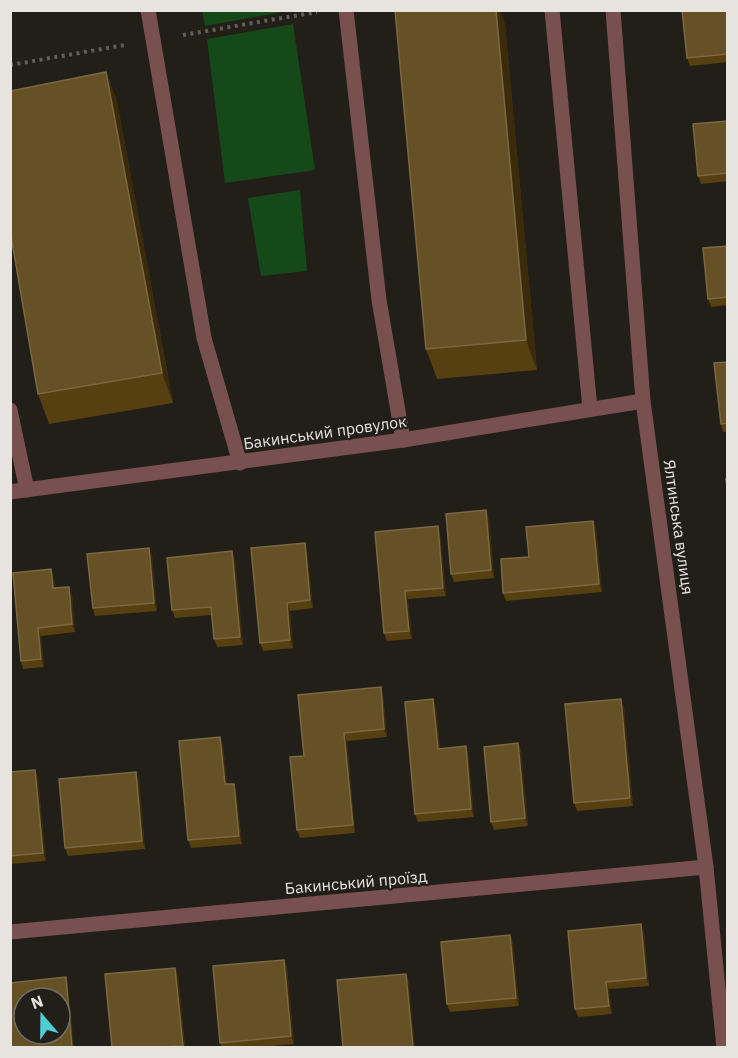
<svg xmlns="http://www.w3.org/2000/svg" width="738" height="1058" font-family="'IBM Plex Sans',sans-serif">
<rect width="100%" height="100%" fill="#221f18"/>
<g fill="#16491a">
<polygon points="294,10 205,26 202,11 202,10"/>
<polygon points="293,24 315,170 225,183 207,39"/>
<polygon points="300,190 307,271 261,276 248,198"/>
</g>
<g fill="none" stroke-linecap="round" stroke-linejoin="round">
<g stroke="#615e58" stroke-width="4" stroke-dasharray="3 4.5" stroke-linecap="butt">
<polyline points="183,35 317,12"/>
<polyline points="10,65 125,45"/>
</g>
<g stroke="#795050" stroke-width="15">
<polyline points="148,10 204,338 240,463"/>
<polyline points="346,10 379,300 403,440"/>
<polyline points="552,10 590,409"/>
<polyline points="10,410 27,490"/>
</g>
<g stroke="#795050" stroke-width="15">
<polyline points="613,10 643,401 706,867 724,1048"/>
<polyline points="10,492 403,440 643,401"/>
<polyline points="10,932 706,867"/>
</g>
</g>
<g fill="#563f10">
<polygon points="395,10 500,10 505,25 537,370 437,379 426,349"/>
<polygon points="728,10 728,62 690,66 687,58"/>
<polygon points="106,72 117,102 173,403 49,424 38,394"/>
<polygon points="728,121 728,181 701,184 698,176"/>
<polygon points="728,246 728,305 711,307 708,299"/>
<polygon points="728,362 728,431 723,432 721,424"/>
<polygon points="489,518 494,578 454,582 451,574"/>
<polygon points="593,521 596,528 602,592 506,601 503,593 529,557"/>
<polygon points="375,532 440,534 446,596 408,599 412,639 387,641 384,633"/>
<polygon points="149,548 152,556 157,611 95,616 93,608"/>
<polygon points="307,551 313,608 290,611 293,648 263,651 260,643"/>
<polygon points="235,559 243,645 217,647 214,639 212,615 175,618 172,610"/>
<polygon points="54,577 55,588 72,595 75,632 41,636 44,667 23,669 21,661"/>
<polygon points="381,687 383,695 387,737 347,741 355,833 300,838 297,830 304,756"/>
<polygon points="436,707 440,749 466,746 468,754 474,817 418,822 415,814"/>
<polygon points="624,707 633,806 577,811 574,803"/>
<polygon points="518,743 521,751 528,826 494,830 491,822"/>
<polygon points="223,745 227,784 234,784 236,791 242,844 191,848 188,840"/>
<polygon points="35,770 38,778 46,861 10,864 10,772"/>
<polygon points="139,780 145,849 68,856 65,848"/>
<polygon points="644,932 649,986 609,989 612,1014 578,1017 575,1009"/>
<polygon points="510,935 513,943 519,1006 450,1012 447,1004"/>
<polygon points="284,960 287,968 294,1044 258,1047 222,1047 220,1043"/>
<polygon points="175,968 178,975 185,1047 112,1047"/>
</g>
<g fill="#3b2b0a">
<polygon points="496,10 500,10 505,25 537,370 526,340"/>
<polygon points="106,72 117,102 173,403 162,373"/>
<polygon points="486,510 489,518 494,578 491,570"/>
<polygon points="593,521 596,528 602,592 599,584"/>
<polygon points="438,526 440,534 446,596 443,588"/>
<polygon points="305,543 307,551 313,608 310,600"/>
<polygon points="149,548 152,556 157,611 154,603"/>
<polygon points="232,551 235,559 243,645 240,637"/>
<polygon points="51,569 54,577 56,596 53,588"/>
<polygon points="69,587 72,595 75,632 72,624"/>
<polygon points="405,591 408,599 412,639 409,631"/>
<polygon points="287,603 290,611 293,648 290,640"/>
<polygon points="38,628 41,636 44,667 41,659"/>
<polygon points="381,687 383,695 387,737 384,729"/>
<polygon points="433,699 436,707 441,757 438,749"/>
<polygon points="621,699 624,707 633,806 630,798"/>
<polygon points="344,733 347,741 355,833 353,825"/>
<polygon points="220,737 223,745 228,792 225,784"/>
<polygon points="518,743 521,751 528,826 525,818"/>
<polygon points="466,746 468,754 474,817 471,809"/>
<polygon points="35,770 38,778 46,861 43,853"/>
<polygon points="136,772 139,780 145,849 142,841"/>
<polygon points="234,784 236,791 242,844 239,836"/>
<polygon points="641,924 644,932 649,986 646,978"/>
<polygon points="510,935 513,943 519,1006 516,998"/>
<polygon points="284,960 287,968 294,1044 291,1036"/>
<polygon points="175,968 178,975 185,1047 183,1047 183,1046"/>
<polygon points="406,974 409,982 415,1047 413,1047"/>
<polygon points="66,977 68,985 74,1047 72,1047"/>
<polygon points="606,982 609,989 612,1014 609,1006"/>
</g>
<g fill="#665126" stroke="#7a6843" stroke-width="1.5" fill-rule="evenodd">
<polygon points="395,10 496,10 526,340 426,349"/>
<polygon points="682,10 728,10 728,54 687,58"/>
<polygon points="106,72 162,373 38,394 10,230 10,91"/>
<polygon points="728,121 728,173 698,176 693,124"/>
<polygon points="728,246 728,297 708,299 703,248"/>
<polygon points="728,362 728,423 721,424 714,363"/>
<polygon points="726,479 728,479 728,496"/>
<polygon points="486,510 491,570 451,574 446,514"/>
<polygon points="593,521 599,584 503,593 501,559 529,557 526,527"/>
<polygon points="438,526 443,588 405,591 409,631 384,633 375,532"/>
<polygon points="305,543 310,600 287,603 290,640 260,643 251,548"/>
<polygon points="149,548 154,603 93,608 87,554"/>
<polygon points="232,551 240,637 214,639 211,607 172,610 167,558"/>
<polygon points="51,569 53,588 69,587 72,624 38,628 41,659 21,661 13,573"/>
<polygon points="381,687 384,729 344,733 353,825 297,830 290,757 304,756 298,695"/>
<polygon points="433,699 438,749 466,746 471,809 415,814 405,702"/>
<polygon points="621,699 630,798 574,803 565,704"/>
<polygon points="220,737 225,784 234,784 239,836 188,840 179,741"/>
<polygon points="518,743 525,818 491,822 484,747"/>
<polygon points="35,770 43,853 10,856 10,772"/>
<polygon points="136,772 142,841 65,848 59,779"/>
<polygon points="641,924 646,978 606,982 609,1006 575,1009 568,931"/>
<polygon points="510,935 516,998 447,1004 441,942"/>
<polygon points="284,960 291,1036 220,1043 213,966"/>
<polygon points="175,968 183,1046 162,1047 112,1047 105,974"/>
<polygon points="406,974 413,1047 343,1047 337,980"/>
<path d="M66,977L72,1047H10V983ZM24,998H60V1034H24Z"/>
</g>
<g text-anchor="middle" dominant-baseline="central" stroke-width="4.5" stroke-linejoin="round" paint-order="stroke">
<g font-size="16" fill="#e7e4e0" stroke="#221f18">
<text transform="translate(325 432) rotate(-8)">Бакинський провулок</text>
<text transform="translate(679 527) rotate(82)">Ялтинська вулиця</text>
<text transform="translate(356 882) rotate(-5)">Бакинський проїзд</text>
</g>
</g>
<rect width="738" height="1058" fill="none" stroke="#e7e4e0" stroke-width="24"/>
<g transform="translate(42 1016) rotate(340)"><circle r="28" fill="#221f18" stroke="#716e68" stroke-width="1.5"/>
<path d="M0-4.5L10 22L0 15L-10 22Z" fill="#51ccd2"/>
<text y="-9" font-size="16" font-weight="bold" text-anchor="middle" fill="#e7e4e0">N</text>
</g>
</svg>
